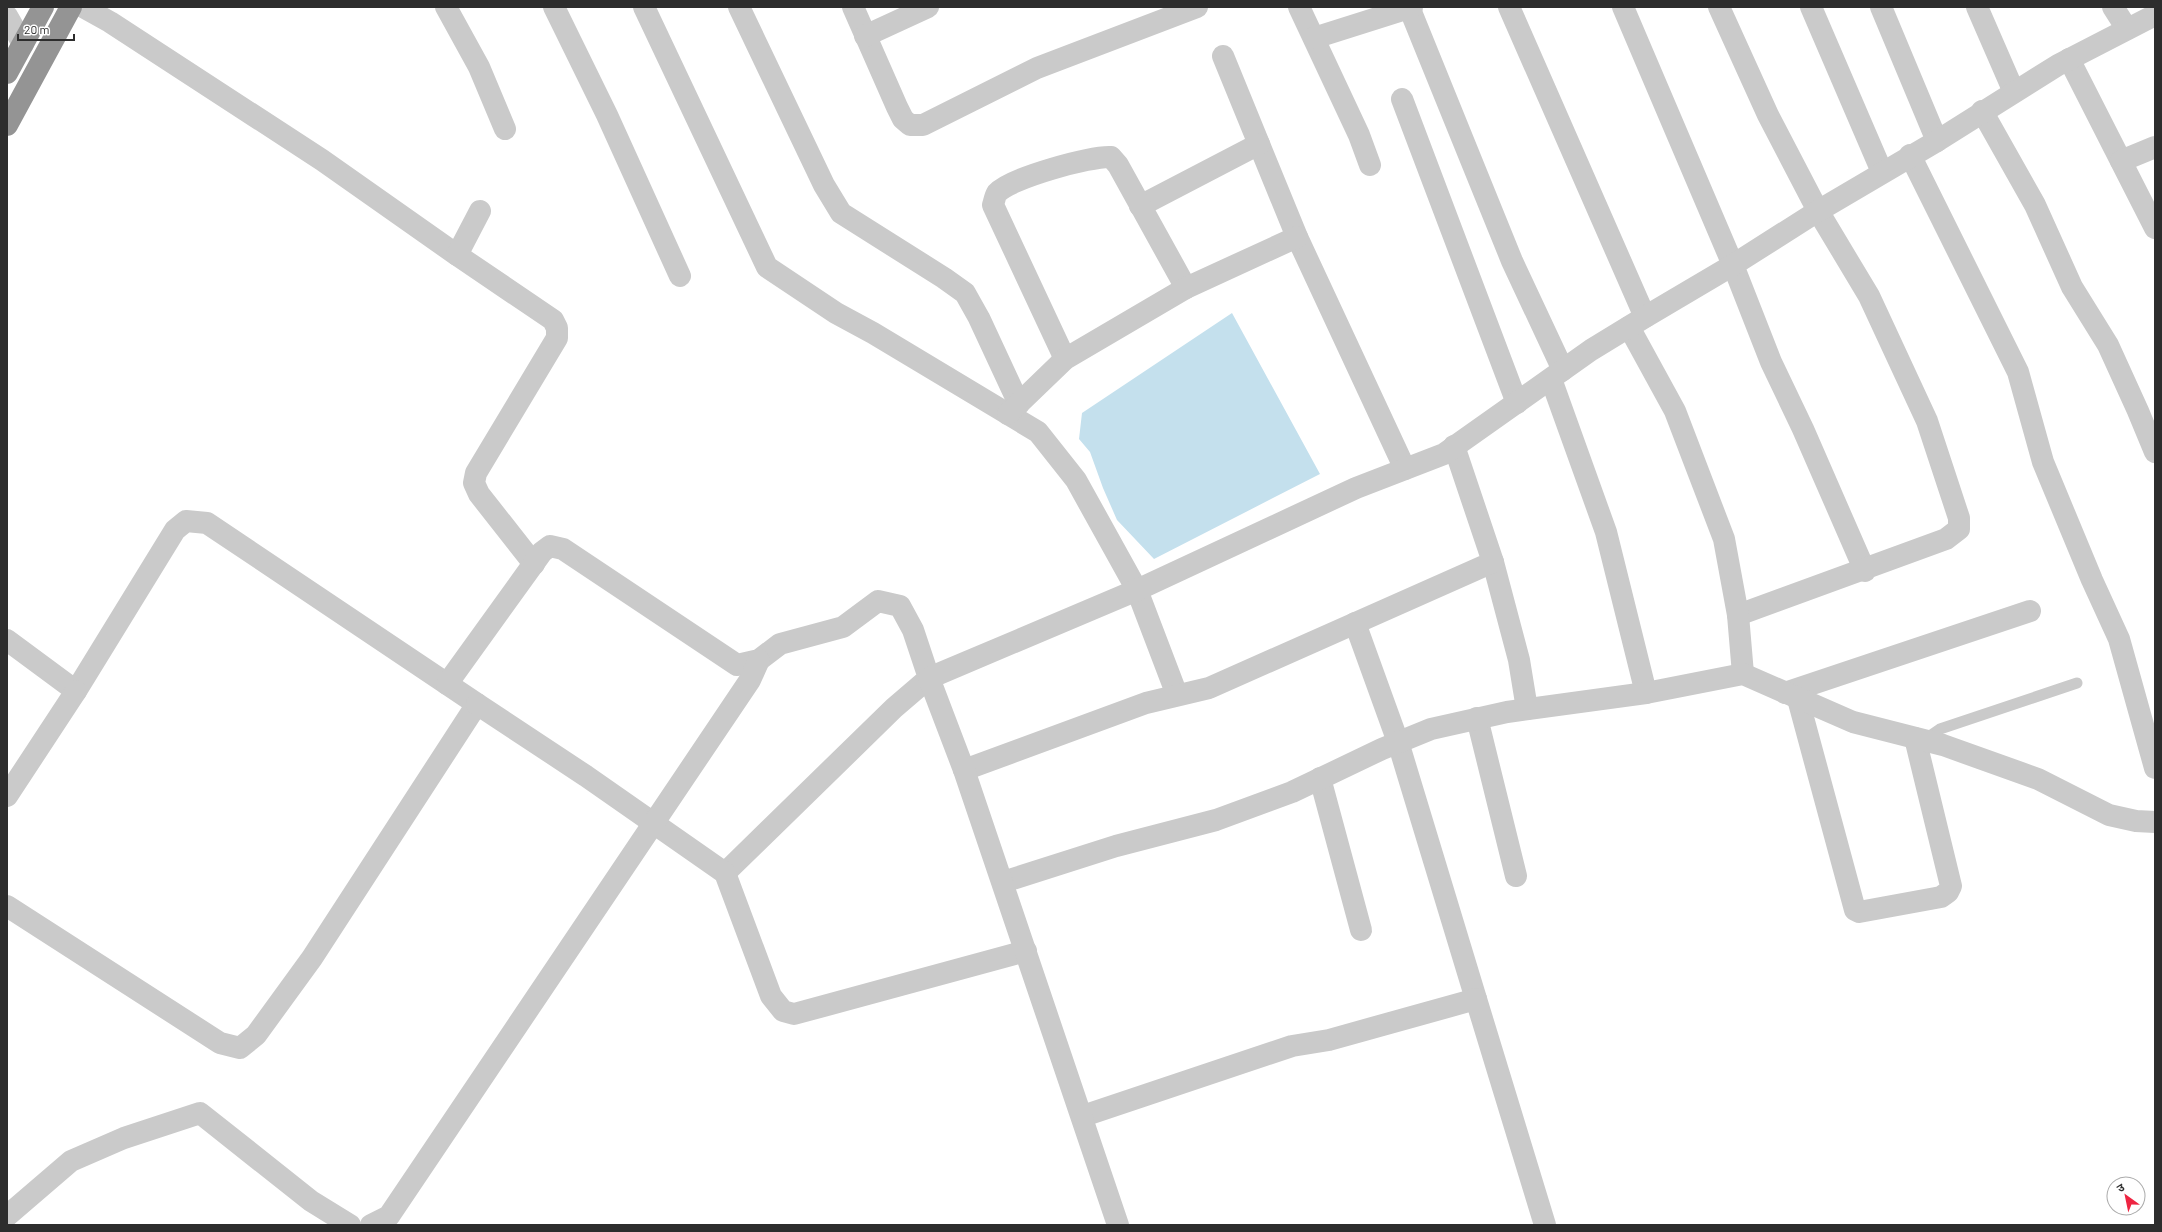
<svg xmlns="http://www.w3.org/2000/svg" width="2162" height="1232" font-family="Barlow,'Noto Sans Devanagari',sans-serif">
<rect width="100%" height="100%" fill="#fff"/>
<polygon fill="#c4e0ed" points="1232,313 1320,474 1154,559 1117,520 1103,488 1090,452 1079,439 1082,413"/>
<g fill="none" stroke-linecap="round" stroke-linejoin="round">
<polyline stroke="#cacaca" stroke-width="11" points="1924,740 1940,729 2077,683"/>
<g stroke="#cacaca" stroke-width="22">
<polyline points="83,7 110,22 322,160 457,255"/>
<polyline points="446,7 479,67 505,129"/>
<polyline points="554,7 607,115 680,276"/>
<polyline points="644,7 767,267 836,313 873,333 1038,432 1076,480 1137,590 1177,695"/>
<polyline points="739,7 824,185 841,213 944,278 965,293 979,318 1019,404"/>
<polyline points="853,7 897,107 903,119 910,125 923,125 1037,68 1197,7"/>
<polyline points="1299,7 1359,135 1370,165"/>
<polyline points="1409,7 1512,261 1563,370"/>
<polyline points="1509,7 1645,317"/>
<polyline points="1623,7 1733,265 1771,362 1803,429 1865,571"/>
<polyline points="1719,7 1768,115 1818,211 1869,296 1927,421 1959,518 1959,529 1946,539 1738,615"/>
<polyline points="1811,7 1882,172"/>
<polyline points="1881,7 1937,141"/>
<polyline points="1977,7 2014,92"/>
<polyline points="2113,7 2127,29"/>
<polyline points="7,16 23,44"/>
<polyline points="865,36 928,7"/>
<polyline points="1314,38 1412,7"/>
<polyline points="1223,56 1297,237 1405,469"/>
<polyline points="2069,59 2155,228"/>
<polyline points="1402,99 1517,403"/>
<polyline points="1982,111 2035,205 2072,287 2108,345 2138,411 2155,452"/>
<polyline points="1910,155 2018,372 2043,462 2092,580 2119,639 2155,768"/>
<polyline points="2121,161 2155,147"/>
<polyline points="1140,206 1259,144"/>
<polyline points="480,211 457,255 553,320 557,328 557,338 476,473 474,483 479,494 534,564"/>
<polyline points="1629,327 1675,411 1724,539 1738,615 1743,674"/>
<path d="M1065,359L993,205C994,202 995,196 997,193C1010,178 1091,156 1111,157L1118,165L1186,288"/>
<polyline points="1551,379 1606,532 1646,693"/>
<polyline points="1008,414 1065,359 1186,288 1297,237"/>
<polyline points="1493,562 1519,660 1527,709"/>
<polyline points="1355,623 1398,742 1476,999"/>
<polyline points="7,640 76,691 175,530 186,521 207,523 477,704 312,958 256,1035 240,1048 220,1043 7,906"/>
<polyline points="447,684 542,552 550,546 563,549 737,665 759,660 780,644 843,627 878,601 900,606 913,630 929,678 894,708 725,873"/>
<polyline points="1785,693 2030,611"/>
<polyline points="1798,699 1855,910 1859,912 1941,897 1948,892 1951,886 1915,738"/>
<polyline points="477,704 586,776 725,873 771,996 783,1011 794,1014 1026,951"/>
<polyline points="1477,718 1516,876"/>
<polyline points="964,770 1146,703 1209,688 1493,562 1454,446"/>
<polyline points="1320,778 1361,930"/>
<polyline points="7,796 76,691"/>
<polyline points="1003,882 1116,846 1216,820 1292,792 1382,749 1431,729 1507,712 1646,693 1743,674 1853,722 1943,745 2038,779 2109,815 2136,821 2155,822"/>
<polyline points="1083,1116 1292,1046 1329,1040 1476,999 1545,1225"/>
<polyline points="7,1216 71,1161 124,1138 200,1113 311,1201 350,1225"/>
<polyline points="371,1225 389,1216 750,680 759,660"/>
<polyline points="1118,1225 964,770 929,678 1137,590 1356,488 1444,454 1591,350 1645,317 1733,265 1818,211 1937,141 2058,65 2155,15"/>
</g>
<g stroke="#949494" stroke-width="22">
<polyline points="7,73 43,7"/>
<polyline points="7,125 71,7"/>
</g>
</g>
<rect width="2162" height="1232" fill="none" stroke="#2d2d2d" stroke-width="16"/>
<g transform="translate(2126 1196) rotate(327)"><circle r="19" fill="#ffffff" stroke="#ababab"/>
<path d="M0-3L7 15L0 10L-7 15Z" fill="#ee2542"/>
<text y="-6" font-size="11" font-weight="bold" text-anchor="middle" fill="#2d2d2d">उ</text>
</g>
<path d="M18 34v6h56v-6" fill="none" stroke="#2d2d2d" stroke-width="2"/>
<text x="24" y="34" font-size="12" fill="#2d2d2d" stroke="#ffffff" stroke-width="3" paint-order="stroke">20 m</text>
</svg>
